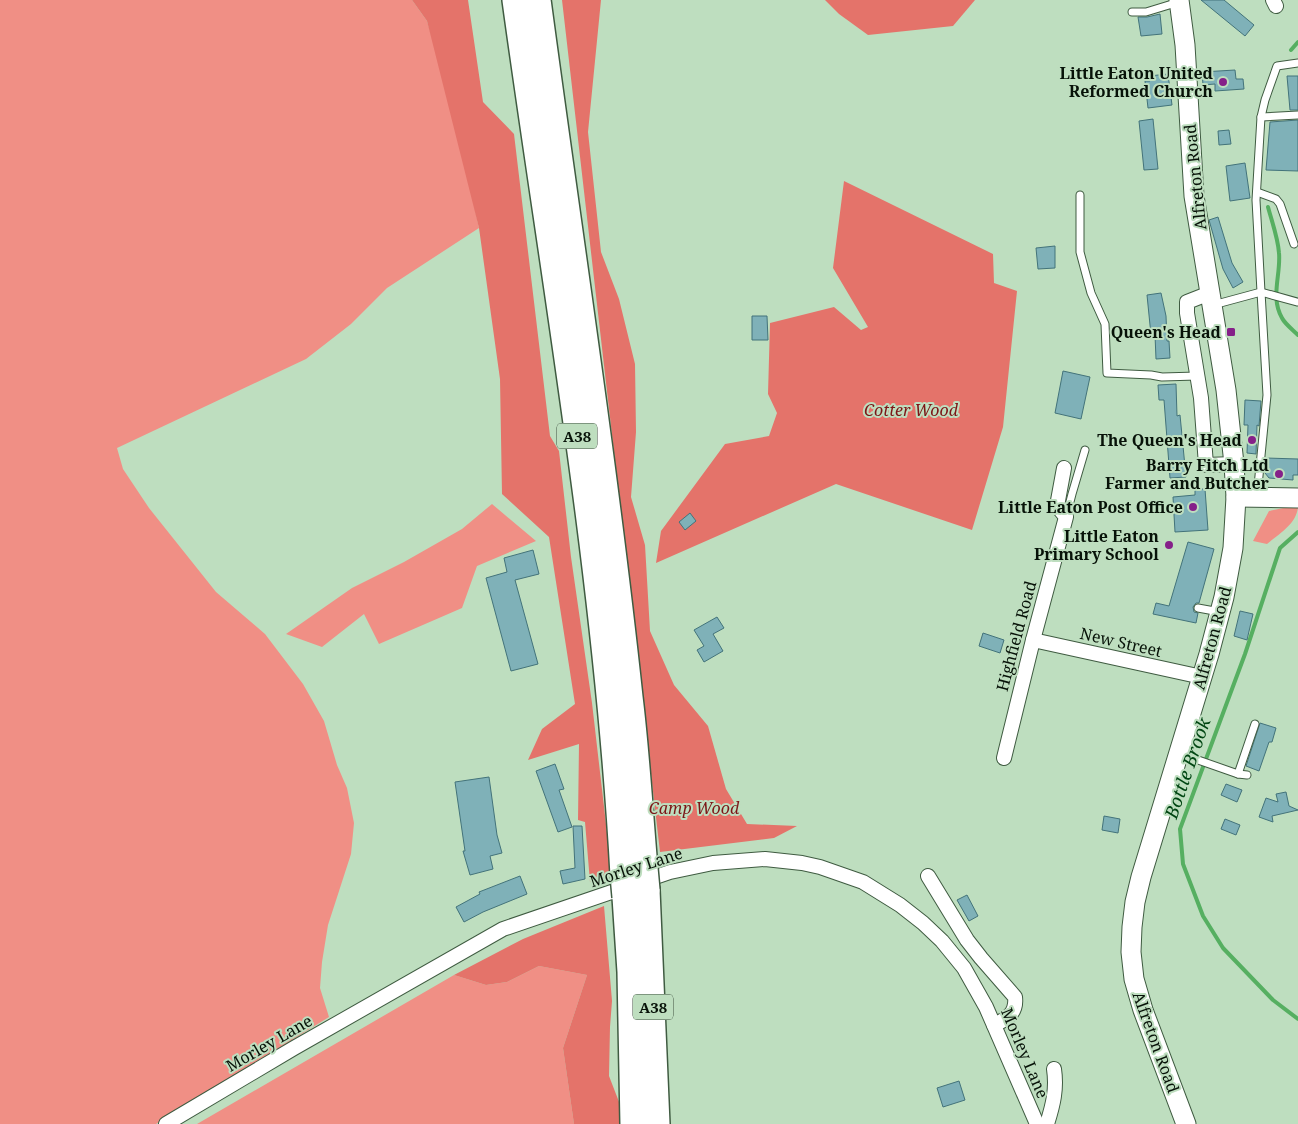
<svg xmlns="http://www.w3.org/2000/svg" width="1298" height="1124" font-family="'Noto Serif',serif">
<rect width="100%" height="100%" fill="#bedebf"/>
<g fill="#f08f85">
<polygon points="0,0 412,0 427,21 453,108 479,228 387,288 351,324 306,359 117,448 123,469 149,508 216,592 265,634 303,684 324,721 337,765 347,788 354,823 351,854 328,925 322,962 320,988 329,1017 156,1124 0,1124"/>
<polygon points="492,504 536,541 477,566 462,608 379,644 364,614 322,647 286,634 352,588 404,562 462,529"/>
<path d="M1298,505C1298,523 1280,533 1267,544L1253,541L1269,511Z"/>
<polygon points="539,966 587,975 563,1048 574,1124 197,1124 454,975 486,985 507,982"/>
</g>
<g fill="#e4736a">
<polygon points="412,0 468,0 483,102 514,134 550,436 559,451 571,557 592,703 612,876 590,882 585,822 578,820 579,744 528,760 542,729 575,704 549,537 502,494 500,379 479,228 427,21"/>
<polygon points="562,0 601,0 588,132 601,252 619,299 635,364 636,432 631,497 645,545 650,631 674,685 708,726 726,789 747,824 797,826 774,838 660,852"/>
<polygon points="825,0 975,0 953,26 868,35 839,14"/>
<polygon points="844,181 993,254 994,283 1017,291 1003,427 972,530 836,484 656,563 661,531 725,444 769,436 777,413 768,394 770,323 834,307 861,330 868,327 833,268"/>
<polygon points="604,906 612,1001 610,1027 609,1076 621,1107 621,1124 574,1124 563,1048 587,975 539,966 507,982 486,985 454,975 523,939"/>
</g>
<g fill="none" stroke-linecap="round" stroke-linejoin="round">
<g stroke="#56af61" stroke-width="4">
<polyline points="1291,50 1298,42"/>
<path d="M1268,207C1272,222 1278,238 1279,253C1281,275 1270,297 1282,318C1285,324 1293,330 1298,335"/>
<polyline points="1298,532 1280,548 1245,654 1180,829 1183,864 1203,916 1223,948 1273,1000 1298,1019"/>
</g>
</g>
<g fill="#7fb1b8" stroke="#43737a">
<polygon points="1201,0 1224,0 1254,25 1245,36"/>
<polygon points="1160,14 1162,34 1141,36 1138,17 1147,17"/>
<polygon points="1235,70 1236,79 1243,79 1244,89 1215,91 1215,84 1203,85 1202,72"/>
<polygon points="1168,74 1172,105 1148,108 1145,81 1150,81 1149,76"/>
<polygon points="1287,76 1298,76 1298,110 1290,110"/>
<polygon points="1153,119 1158,169 1144,170 1139,121"/>
<polygon points="1298,120 1298,171 1266,170 1270,122"/>
<polygon points="1229,130 1231,144 1219,145 1218,131"/>
<polygon points="1245,163 1250,198 1230,201 1226,166"/>
<polygon points="1218,217 1232,263 1243,282 1233,288 1223,269 1209,220"/>
<polygon points="1055,246 1055,268 1038,269 1036,248"/>
<polygon points="1161,293 1166,316 1167,341 1169,341 1170,358 1156,359 1155,335 1151,335 1147,295"/>
<polygon points="752,316 767,316 768,340 752,340"/>
<polygon points="1063,371 1090,377 1081,419 1055,413"/>
<polygon points="1176,384 1177,416 1180,415 1186,477 1170,478 1164,400 1159,400 1158,385"/>
<polygon points="1245,400 1261,401 1259,426 1257,425 1256,454 1247,453 1248,425 1244,425"/>
<polygon points="1266,458 1298,459 1298,475 1293,475 1293,480 1269,478 1265,473"/>
<polygon points="1195,489 1205,489 1208,530 1175,532 1173,497 1195,495"/>
<polygon points="690,513 696,521 685,530 679,522"/>
<polygon points="1188,542 1214,549 1199,603 1196,603 1193,607 1194,612 1198,613 1196,623 1153,614 1156,603 1169,606"/>
<polygon points="533,550 539,574 515,580 538,664 511,671 486,578 507,572 504,558"/>
<polygon points="1240,611 1253,614 1247,640 1234,636"/>
<polygon points="717,617 724,628 713,634 723,651 704,662 697,650 704,646 694,630"/>
<polygon points="983,633 1004,640 1000,653 979,646"/>
<polygon points="1260,723 1276,728 1272,742 1269,742 1259,771 1246,766"/>
<polygon points="555,764 564,789 559,790 572,827 558,832 536,771"/>
<polygon points="489,777 497,835 502,853 490,856 493,869 470,875 463,851 465,851 455,782"/>
<polygon points="1226,784 1242,790 1237,802 1221,795"/>
<polygon points="1286,792 1289,806 1298,810 1272,816 1273,822 1259,817 1266,798 1278,802 1276,794"/>
<polygon points="1104,816 1120,819 1118,833 1102,830"/>
<polygon points="1225,819 1240,825 1236,835 1221,829"/>
<polygon points="573,826 582,826 585,879 563,884 560,871 575,868"/>
<polygon points="520,876 527,894 483,912 464,922 456,907 480,894 479,892"/>
<polygon points="967,895 978,916 969,921 957,900"/>
<polygon points="959,1081 965,1100 943,1107 937,1088"/>
</g>
<g fill="none" stroke-linecap="round" stroke-linejoin="round">
<g stroke="#3f5b41" stroke-width="9">
<g id="lane">
<polyline points="1132,12 1146,12 1179,2"/>
<polyline points="1261,117 1298,115"/>
<polyline points="1257,192 1276,199 1280,204 1294,244"/>
<polyline points="1080,195 1080,252 1091,293 1105,324 1107,373 1151,375 1162,377 1197,376"/>
<polyline points="1213,305 1261,292 1256,200 1261,117 1265,100 1277,66 1298,63"/>
<polyline points="1257,496 1267,395 1261,292 1297,302"/>
<polyline points="1066,517 1072,494 1085,450"/>
<polyline points="1198,608 1220,612"/>
<polyline points="1181,754 1238,774 1247,775"/>
<polyline points="1238,774 1255,724"/>
</g>
</g>
<g stroke="#3f5b41" stroke-width="16">
<g id="street">
<polyline points="1273,0 1276,6"/>
<polyline points="1210,293 1187,302 1187,313 1201,398 1206,465 1234,464"/>
<polyline points="1033,640 1202,677"/>
<polyline points="1004,758 1033,640 1066,517 1057,506 1064,468"/>
<path d="M928,876L967,940L981,958L1015,997C1017,1013 1007,1019 994,1025"/>
<polyline points="166,1124 294,1048 503,929 670,872 713,863 765,859 802,863 820,867 863,882 900,905 923,923 942,941 964,968 986,1007 1037,1124"/>
<path d="M1047,1124C1053,1105 1057,1089 1054,1069"/>
</g>
</g>
<g stroke="#3f5b41" stroke-width="21">
<g id="secondary">
<polyline points="1179,0 1185,45 1194,196 1226,390 1234,464 1236,497 1233,548 1224,597 1209,654 1141,877 1135,902 1132,927 1131,952 1134,979 1143,1010 1186,1124"/>
<polyline points="1236,497 1298,498"/>
</g>
</g>
<g stroke="#3f5b41" stroke-width="28">
<g id="highway">
<path d="M515,0C555,290 607,582 623,875"/>
<path d="M538,0C569,232 605,464 630,697C637,754 640,811 645,868"/>
<polyline points="647,890 657,1124"/>
<polyline points="625,897 630,972 633,1124"/>
</g>
</g>
<use href="#lane" stroke="#fff" stroke-width="7"/>
<use href="#street" stroke="#fff" stroke-width="14"/>
<use href="#secondary" stroke="#fff" stroke-width="19"/>
<use href="#highway" stroke="#fff" stroke-width="25"/>
<g stroke="#3f5b41" stroke-width="28" stroke-linecap="butt">
<g id="highway-bridge">
<polyline points="645,868 647,890"/>
<polyline points="623,875 625,897"/>
</g>
</g>
<use href="#highway-bridge" stroke="#fff" stroke-width="25"/>
</g>
<g fill="#852089" stroke="#bedebf" stroke-width="2">
<circle cx="1223" cy="82" r="5"/>
<rect x="1226" y="327" width="10" height="10" rx="2.5"/>
<circle cx="1252" cy="440" r="5"/>
<circle cx="1279" cy="474" r="5"/>
<circle cx="1193" cy="507" r="5"/>
<circle cx="1169" cy="545" r="5"/>
</g>
<g text-anchor="middle" dominant-baseline="central" stroke-width="4" stroke-linejoin="round" paint-order="stroke">
<g fill="#bedebf" stroke="#3e4f3f" stroke-width="1">
<rect x="557" y="423.5" width="40" height="25" rx="4"/>
<rect x="633" y="994.5" width="40" height="25" rx="4"/>
</g>
<g font-size="15" font-weight="bold" fill="#071208">
<text x="577" y="436">A38</text>
<text x="653" y="1007">A38</text>
</g>
<g font-size="16" font-weight="bold" fill="#071208" stroke="#bedebf" text-anchor="end">
<text x="1213" y="73">Little Eaton United<tspan x="1213" dy="18">Reformed Church</tspan></text>
<text x="1221" y="332">Queen's Head</text>
<text x="1242" y="440">The Queen's Head</text>
<text x="1269" y="465">Barry Fitch Ltd<tspan x="1269" dy="18">Farmer and Butcher</tspan></text>
<text x="1183" y="507">Little Eaton Post Office</text>
<text x="1159" y="536">Little Eaton<tspan x="1159" dy="18">Primary School</tspan></text>
</g>
<g font-size="16" fill="#071208" stroke="#bedebf">
<text transform="translate(1195 177) rotate(-96)">Alfreton Road</text>
<text transform="translate(1016 636) rotate(-75)">Highfield Road</text>
<text transform="translate(1212 638) rotate(-75)">Alfreton Road</text>
<text transform="translate(1121 642) rotate(13)">New Street</text>
<text transform="translate(636 867) rotate(-18)">Morley Lane</text>
<text transform="translate(1156 1042) rotate(70)">Alfreton Road</text>
<text transform="translate(269 1043) rotate(-30)">Morley Lane</text>
<text transform="translate(1025 1053) rotate(67)">Morley Lane</text>
</g>
<g font-size="16" font-style="italic" fill="#7c1617" stroke="#bedebf">
<text x="911" y="410">Cotter Wood</text>
<text x="694" y="808">Camp Wood</text>
</g>
<g font-size="18" font-style="italic" fill="#014613" stroke="#bedebf">
<text transform="translate(1187 768) rotate(-71)">Bottle Brook</text>
</g>
</g>
</svg>
